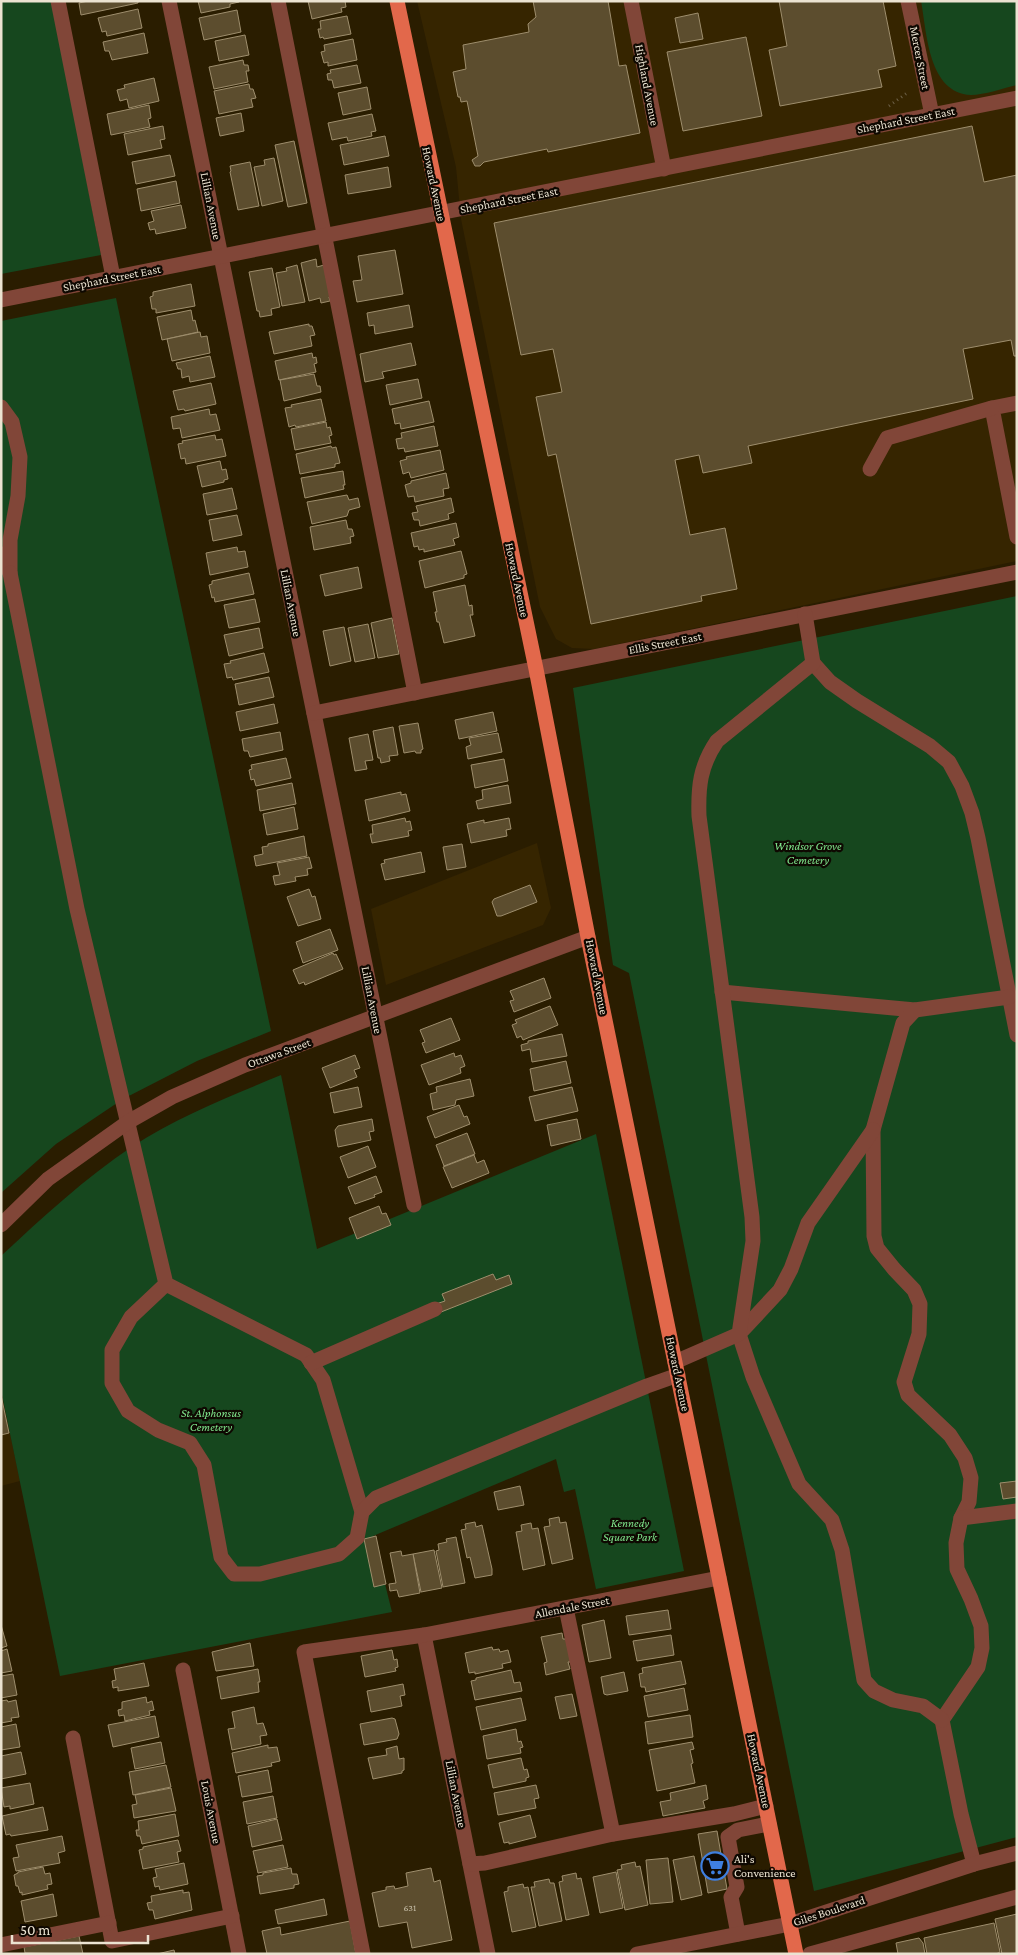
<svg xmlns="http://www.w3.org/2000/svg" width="1018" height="1955" font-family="'Crimson Pro',serif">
<rect width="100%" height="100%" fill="#2a1d00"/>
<g fill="#362500">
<polygon points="417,1 1017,1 1017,561 594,649 572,648 556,639 540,607 461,219 456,167"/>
<polygon points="537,843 551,908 543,925 386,985 371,909"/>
<polygon points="1,1390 20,1481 1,1486"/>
</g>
<g fill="#16471e">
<polygon points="1,1 52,1 101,255 1,274"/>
<path d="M921,1H1017V85C1004,88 984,95 971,95C928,93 927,33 921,1Z"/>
<polygon points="116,298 271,1031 197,1061 123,1099 56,1144 1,1193 1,321"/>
<polygon points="1017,596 1017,1837 814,1891 629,973 613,965 573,688"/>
<path d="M281,1075L317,1249L596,1134L684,1571L596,1589L575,1489L564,1492L556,1459L373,1536L392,1612L60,1676L1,1390V1256C43,1217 85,1178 133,1146C179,1116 231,1096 281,1075Z"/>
</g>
<g fill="#5c4d2e" stroke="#9e8e6d">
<polygon points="88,1 138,1 138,3 81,15 79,3"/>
<polygon points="198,1 239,1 239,2 230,4 230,7 201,13"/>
<polygon points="308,1 345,1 346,7 341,8 342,12 312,19"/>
<polygon points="533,1 608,1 619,66 626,65 640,133 548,152 547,149 484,162 480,166 475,166 472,160 478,156 467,101 461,102 460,97 458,97 453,72 466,69 463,45 529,32 528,24 536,17"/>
<polygon points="779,1 883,1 896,66 878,70 882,87 780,106 769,50 787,46"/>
<polygon points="138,9 142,28 107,36 106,31 102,32 98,18"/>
<polygon points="237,10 241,32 204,40 199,18"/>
<polygon points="698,13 703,39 680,43 675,18"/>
<polygon points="347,16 351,34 324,39 323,37 320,38 318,29 321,29 320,21"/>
<polygon points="144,33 148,53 112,60 109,51 105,51 103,42"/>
<polygon points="245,35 249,55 219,61 215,41"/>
<polygon points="746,37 762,116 683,131 667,52"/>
<polygon points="353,39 357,60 328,66 328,62 324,63 321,52 325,51 324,45"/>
<polygon points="243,60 244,65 248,65 249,71 246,71 248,82 214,89 209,67"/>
<polygon points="357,65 361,83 334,88 332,80 328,80 327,74 331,73 330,70"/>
<polygon points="154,78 159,101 129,108 127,99 120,101 117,90 125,88 124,85"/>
<polygon points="249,84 250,89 253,89 256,98 251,99 253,107 219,114 214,91"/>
<polygon points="367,87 371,109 343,115 338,93"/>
<polygon points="149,105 151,118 148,119 150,127 111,135 107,114"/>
<polygon points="241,113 244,131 220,136 216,118"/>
<polygon points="372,114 376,131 371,132 372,136 348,141 347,137 332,140 328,123"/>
<polygon points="163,126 165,139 160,140 162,148 128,155 124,134"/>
<polygon points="972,126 984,182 1017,175 1017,356 1014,356 1011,340 963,349 973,399 748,446 752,463 703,473 699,455 675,460 690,535 725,528 737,589 701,596 702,601 591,624 556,454 548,456 536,397 562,392 553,349 521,355 494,223"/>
<polygon points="385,136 389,156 344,165 340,145"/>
<polygon points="294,141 307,203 288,207 275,145"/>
<polygon points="170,155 175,176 136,184 132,162"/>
<polygon points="274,158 283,201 262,206 254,167 265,165 264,160"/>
<polygon points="250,162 259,206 238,210 230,172 231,171 230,166"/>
<polygon points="388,167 391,187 348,194 345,175"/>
<polygon points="176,181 180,203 141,211 137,189"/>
<polygon points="181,205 186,228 156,234 155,229 150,230 148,223 154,221 151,211"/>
<polygon points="395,250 403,294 357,302 353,281 362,280 358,256"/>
<polygon points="316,259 317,267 324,265 330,296 329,297 330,301 321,303 320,298 309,301 301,263"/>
<polygon points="297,265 305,302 282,306 276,273 287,271 286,268"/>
<polygon points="272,268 280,307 271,309 272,315 260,317 259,311 257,311 249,272"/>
<polygon points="191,284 195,306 156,313 156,309 152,309 150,297 153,296 153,292"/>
<polygon points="409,305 413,327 375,334 374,325 369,326 367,313"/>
<polygon points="191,310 193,321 195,320 198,332 162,340 157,317"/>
<polygon points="309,324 309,326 312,326 315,335 310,336 312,346 274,354 269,332"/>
<polygon points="200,332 201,337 207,336 210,353 172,361 167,339"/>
<polygon points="411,343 416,365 382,372 384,378 365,382 360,354"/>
<polygon points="312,353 313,358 316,357 317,363 314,364 316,372 279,380 275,361"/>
<polygon points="210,356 215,377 190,382 189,376 182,378 181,369 178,369 176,363"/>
<polygon points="314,374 317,386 320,386 321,392 284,401 280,380"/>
<polygon points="418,379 422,398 390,405 386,385"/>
<polygon points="211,383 216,404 185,411 184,409 178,410 173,391"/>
<polygon points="321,399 326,421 296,427 295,425 289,427 285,408 292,407 291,405"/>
<polygon points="429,401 434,422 401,429 400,423 395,424 392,409"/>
<polygon points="209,409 210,415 216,414 220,430 182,438 180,428 173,429 171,417"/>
<polygon points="326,422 327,428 330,427 332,435 329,436 331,443 295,450 291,429"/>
<polygon points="434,426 438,446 405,452 404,448 398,449 396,439 402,438 401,433"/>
<polygon points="215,435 216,440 222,439 226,456 186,464 185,458 181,459 178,444 183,443 182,441"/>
<polygon points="331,446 332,448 336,447 340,463 335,464 335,467 300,474 296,454"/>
<polygon points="440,450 444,470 411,478 409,472 403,474 400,461 407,459 406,457"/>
<polygon points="220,461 222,470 226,469 228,479 224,480 224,482 202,487 197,466"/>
<polygon points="343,471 345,485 343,485 344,489 305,498 301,478"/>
<polygon points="446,473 449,488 443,489 444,496 415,502 414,496 408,497 405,485 411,483 411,481"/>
<polygon points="232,488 237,509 207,515 203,494"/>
<polygon points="347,495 349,500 358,498 360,507 349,510 347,516 312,524 307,502"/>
<polygon points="451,498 454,512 448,514 449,519 420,526 419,520 414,520 412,513 418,512 416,506"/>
<polygon points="237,515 242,535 213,541 209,520"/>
<polygon points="346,520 348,529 352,529 354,536 350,537 351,543 314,550 310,527"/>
<polygon points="456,523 459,537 453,539 455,545 424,552 424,549 419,550 418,546 414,547 411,533"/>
<polygon points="237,547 238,552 245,551 248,567 210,575 206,553"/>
<polygon points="461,551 467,574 464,575 464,578 425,588 419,561"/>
<polygon points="358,567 362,588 325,596 320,575"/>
<polygon points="249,573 254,594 215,602 214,597 212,598 209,585 212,584 212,581"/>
<polygon points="465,585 469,606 472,605 473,615 470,615 475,636 444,643 439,622 437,622 435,612 437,612 433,592"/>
<polygon points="255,599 260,622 229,628 224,605"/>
<polygon points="392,618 399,654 378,658 371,623"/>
<polygon points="368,624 375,658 355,662 348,628"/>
<polygon points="344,627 351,661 330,666 323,631"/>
<polygon points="259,628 263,648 229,656 224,635"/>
<polygon points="264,653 269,672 233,680 232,677 227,678 224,664 231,663 230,661"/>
<polygon points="269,677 274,697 239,705 235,684"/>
<polygon points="274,704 278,723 240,731 236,712"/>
<polygon points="493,712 497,731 459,739 455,720"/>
<polygon points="418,723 423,749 421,750 421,753 416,753 415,751 404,753 399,726"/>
<polygon points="393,727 398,755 389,756 390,761 381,763 380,758 378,758 373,731"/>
<polygon points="280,732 283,750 250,757 248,751 244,751 242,739"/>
<polygon points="498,733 502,752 468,759 466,747 471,745 469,738"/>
<polygon points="368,734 373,760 365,761 367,769 355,771 349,738"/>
<polygon points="286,758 291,778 256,786 254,779 251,780 249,770 252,769 251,765"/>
<polygon points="504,759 508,781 475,788 471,765"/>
<polygon points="292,783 296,804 260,811 257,790"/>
<polygon points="508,785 511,803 478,809 476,801 483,799 482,790"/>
<polygon points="401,792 401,795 406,794 410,811 369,821 365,800"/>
<polygon points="294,807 298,829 267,835 263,814"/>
<polygon points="405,818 406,822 410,821 412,830 408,831 409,836 372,843 370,834 373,834 372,825"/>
<polygon points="509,818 511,829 506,830 507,836 471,843 467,824 484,820 484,823"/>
<polygon points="304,836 307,856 256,866 254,856 263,854 262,847 268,846 268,844"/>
<polygon points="462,844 466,867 447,870 443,847"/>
<polygon points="421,852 425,872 385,880 381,864 385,863 384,860"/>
<polygon points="309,857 312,868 307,869 308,875 295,877 296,881 275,885 273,876 280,875 277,863"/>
<polygon points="530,885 537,902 501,916 497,916 492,902 494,899"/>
<polygon points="309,889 312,897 315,896 321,919 298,926 287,897"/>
<polygon points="330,929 338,950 303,963 296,942"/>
<polygon points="333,953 334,955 336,954 343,969 305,985 304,982 299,984 293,970"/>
<polygon points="544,978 551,998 514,1012 510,1001 514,1000 510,991"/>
<polygon points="550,1006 558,1025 523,1040 521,1036 517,1038 512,1025 517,1023 515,1020"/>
<polygon points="451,1018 460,1040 426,1053 422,1043 425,1042 420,1030"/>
<polygon points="562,1034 567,1056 532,1062 530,1049 522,1051 521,1045 528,1043 528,1041"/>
<polygon points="454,1053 455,1057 461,1055 465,1066 460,1068 461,1073 429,1085 421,1065"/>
<polygon points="355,1055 360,1068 354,1070 357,1077 330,1088 322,1068"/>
<polygon points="566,1061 571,1083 534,1091 530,1069"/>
<polygon points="470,1079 474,1096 456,1100 455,1105 433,1110 430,1094 437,1092 436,1087"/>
<polygon points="358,1087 362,1107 334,1113 330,1093"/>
<polygon points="572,1087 578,1111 535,1121 529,1097"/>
<polygon points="459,1105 464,1117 467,1116 470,1124 435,1138 427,1117"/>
<polygon points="372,1119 374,1131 369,1132 371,1140 338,1147 335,1130 338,1126"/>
<polygon points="577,1119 581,1139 551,1146 547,1125"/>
<polygon points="467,1133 475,1154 444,1166 436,1145"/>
<polygon points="368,1146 376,1167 348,1178 340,1157"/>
<polygon points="474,1155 477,1163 484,1160 489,1173 452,1188 443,1167"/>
<polygon points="376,1176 382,1192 374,1195 375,1197 355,1204 348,1187"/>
<polygon points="379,1206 382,1214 386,1213 391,1225 357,1239 349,1218"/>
<polygon points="493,1274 496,1280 509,1275 512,1284 436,1314 433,1305 445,1301 442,1294"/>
<polygon points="1,1395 9,1433 1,1435"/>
<polygon points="1017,1481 1017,1497 1003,1499 1000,1483"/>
<polygon points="520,1486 524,1505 498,1510 494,1492"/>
<polygon points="559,1517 560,1523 566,1522 573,1559 552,1564 544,1527 550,1526 549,1519"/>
<polygon points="475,1522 476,1527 482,1525 492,1569 492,1575 475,1578 470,1557 467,1558 461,1530 466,1529 465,1524"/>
<polygon points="531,1523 532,1529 538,1528 545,1565 523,1570 516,1532 522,1531 521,1525"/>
<polygon points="376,1536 386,1584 374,1587 364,1539"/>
<polygon points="456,1537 465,1583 443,1587 436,1551 439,1550 438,1544 447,1542 446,1539"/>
<polygon points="434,1550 442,1588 421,1592 413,1554"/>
<polygon points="401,1551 402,1556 413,1554 420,1593 399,1597 397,1590 390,1591 389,1584 396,1583 390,1553"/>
<polygon points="668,1610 671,1629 629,1635 626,1616"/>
<polygon points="604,1620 611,1658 589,1662 582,1625"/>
<polygon points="1,1625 7,1646 1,1648"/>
<polygon points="562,1633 563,1639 566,1639 571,1662 568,1662 570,1669 546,1675 544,1663 547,1662 541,1637"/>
<polygon points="671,1635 674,1655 637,1661 633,1641"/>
<polygon points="250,1643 254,1666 216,1671 212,1652"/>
<polygon points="492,1647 493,1650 499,1649 500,1652 508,1650 511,1662 502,1664 503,1668 475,1674 475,1672 469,1673 465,1653"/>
<polygon points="7,1649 12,1671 1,1673 1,1651"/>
<polygon points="392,1650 394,1660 397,1659 398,1667 395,1668 396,1671 365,1677 361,1656"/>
<polygon points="681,1661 686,1684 646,1692 645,1687 641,1687 639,1674 643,1673 642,1668"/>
<polygon points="144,1663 149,1686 118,1691 118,1687 113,1688 112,1681 116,1680 114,1669"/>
<polygon points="258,1669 260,1682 258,1682 259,1692 221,1699 217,1677"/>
<polygon points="511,1670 514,1683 520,1682 522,1691 475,1700 471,1681 476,1680 476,1678"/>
<polygon points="624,1672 628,1691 607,1695 604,1694 601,1677"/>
<polygon points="13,1674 17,1695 1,1698 1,1676"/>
<polygon points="403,1684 405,1695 400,1696 402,1706 371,1712 367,1691"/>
<polygon points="684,1688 688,1710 648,1717 644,1696"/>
<polygon points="572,1694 577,1716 560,1719 555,1697"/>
<polygon points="146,1697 147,1703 152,1701 154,1710 149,1711 150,1715 125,1721 124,1715 119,1716 118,1710 122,1709 122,1702"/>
<polygon points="521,1698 526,1720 481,1730 476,1707"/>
<polygon points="7,1700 8,1702 16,1700 19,1717 11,1718 12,1721 1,1723 1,1701"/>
<polygon points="254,1707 257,1724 263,1723 267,1735 260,1736 261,1744 232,1750 228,1729 235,1728 232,1712"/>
<polygon points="690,1715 693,1737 648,1744 645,1722"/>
<polygon points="155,1716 159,1737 113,1747 108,1725"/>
<polygon points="392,1718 395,1719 399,1734 397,1739 364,1745 360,1724"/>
<polygon points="16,1724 20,1747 1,1750 1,1727"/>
<polygon points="516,1729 518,1742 521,1741 523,1747 520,1748 521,1753 487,1759 483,1736"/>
<polygon points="161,1742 165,1763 135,1769 131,1748"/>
<polygon points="692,1742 694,1749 690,1750 693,1763 691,1764 695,1783 657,1791 649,1750"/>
<polygon points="268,1745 268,1748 277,1747 280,1761 271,1763 272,1766 236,1773 232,1753"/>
<polygon points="397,1746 399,1759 404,1758 404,1770 402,1771 402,1773 373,1779 368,1758 387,1755 386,1749"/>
<polygon points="21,1752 26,1774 1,1779 1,1756"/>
<polygon points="521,1758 524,1770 527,1769 529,1777 526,1778 526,1781 493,1788 488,1765"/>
<polygon points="166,1765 171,1787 133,1795 129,1772"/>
<polygon points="268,1770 272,1792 242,1797 238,1776"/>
<polygon points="30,1783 34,1804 10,1809 10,1806 4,1807 1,1788"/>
<polygon points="536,1785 539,1798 534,1799 536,1808 498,1815 494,1793"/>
<polygon points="706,1785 708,1799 703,1801 705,1808 663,1816 660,1802 671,1800 670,1793"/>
<polygon points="171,1788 176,1811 134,1818 132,1805 137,1804 135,1795"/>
<polygon points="273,1796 277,1818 247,1824 243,1802"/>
<polygon points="43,1807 48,1830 11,1836 10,1834 6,1835 2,1816"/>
<polygon points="175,1814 179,1836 142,1844 140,1836 137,1836 136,1830 139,1830 138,1821"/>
<polygon points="530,1815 536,1837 509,1844 509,1842 504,1843 499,1823"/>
<polygon points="277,1819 282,1840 252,1847 248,1826"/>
<polygon points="717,1831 727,1889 708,1893 698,1834"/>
<polygon points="62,1836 65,1851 58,1853 60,1863 16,1871 13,1858 19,1857 16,1845"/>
<polygon points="178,1840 181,1851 177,1852 179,1862 143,1869 139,1850 143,1849 143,1847"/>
<polygon points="283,1845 288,1867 258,1873 253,1851"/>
<polygon points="694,1856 702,1895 681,1900 673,1860"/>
<polygon points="668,1858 673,1902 650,1904 646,1860"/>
<polygon points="635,1862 636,1867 640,1866 648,1905 625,1910 617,1870 622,1869 621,1865"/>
<polygon points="184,1863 188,1884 160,1890 159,1886 155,1887 153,1878 157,1877 155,1869"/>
<polygon points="43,1867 45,1874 50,1873 52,1884 47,1885 48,1889 22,1895 22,1892 20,1893 18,1886 16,1886 14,1875 18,1873 18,1872"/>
<polygon points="291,1868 292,1874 297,1874 299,1884 294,1885 294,1888 260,1894 257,1876 263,1875 263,1873"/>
<polygon points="431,1868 434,1882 440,1880 452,1940 412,1948 407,1922 379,1927 372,1893 386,1890 386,1887 394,1886 395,1889 408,1886 406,1873"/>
<polygon points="616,1872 623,1908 600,1913 593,1877"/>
<polygon points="576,1873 577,1879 581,1878 589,1915 566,1920 559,1882 563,1881 562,1876"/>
<polygon points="549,1879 550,1883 554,1883 562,1921 539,1926 531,1887 535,1887 534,1882"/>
<polygon points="523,1884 524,1888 528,1887 536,1927 512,1932 504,1892 508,1891 508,1887"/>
<polygon points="183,1890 183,1893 189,1892 192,1910 155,1919 153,1910 149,1910 147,1903 152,1902 151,1896"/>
<polygon points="53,1894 57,1916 25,1922 21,1901"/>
<polygon points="324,1899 327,1915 278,1924 275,1910"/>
<polygon points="1017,1914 1017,1953 1002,1954 995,1919"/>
<polygon points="350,1921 356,1954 267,1954 262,1931 280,1927 281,1935"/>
<polygon points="994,1923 1000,1952 996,1954 927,1954 924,1938"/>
<polygon points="79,1936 83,1954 25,1953 24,1947"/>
<polygon points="919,1938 923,1943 925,1954 898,1954 896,1943"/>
<polygon points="174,1950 175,1954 157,1954"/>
</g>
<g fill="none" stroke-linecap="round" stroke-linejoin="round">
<polyline stroke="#6f634a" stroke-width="3" stroke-dasharray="1 4" stroke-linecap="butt" points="889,106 907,93"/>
<g stroke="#814638" stroke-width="15">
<polyline points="58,1 113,277"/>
<polyline points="169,1 414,1205"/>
<polyline points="278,1 415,693"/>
<polyline points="631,1 664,169"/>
<polyline points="908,1 932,115"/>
<polyline points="1,300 1017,98"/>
<polyline points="1017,403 992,408 1017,537"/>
<polyline points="1,407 12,422 20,457 18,496 10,540 10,573 1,554"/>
<polyline points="870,469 887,438 992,408"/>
<polyline points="10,573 77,909 166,1284 131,1317 112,1350 112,1383 128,1411 158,1430 190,1443 204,1465 221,1557 234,1574 260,1574 339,1554 357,1538 362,1512 323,1380 306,1355 166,1284"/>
<polyline points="813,663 830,682 857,701 930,746 949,762 962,786 972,813 978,838 1017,1035"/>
<polyline points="314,713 1017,572"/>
<polyline points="722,992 915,1010 1009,997"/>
<polyline points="915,1010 903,1023 873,1130 874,1236 877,1248 894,1269 914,1290 920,1304 919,1334 904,1382 908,1395 950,1435 965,1458 971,1478 969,1502 961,1518 956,1543 957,1569 971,1599 981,1626 982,1648 978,1667 942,1720 961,1814 974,1864"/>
<polyline points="873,1130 808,1223 791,1269 780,1290 739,1334 753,1377 799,1484 832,1520 842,1550 864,1680 874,1691 893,1700 923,1706 942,1720"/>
<polyline points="1,1225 48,1179 128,1122 172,1097 245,1065 588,937"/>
<path d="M675,1362L739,1334L753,1241L752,1217L699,816C698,787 700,766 717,741L813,663L805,614"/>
<polyline points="311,1363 435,1309"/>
<polyline points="362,1512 376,1498 647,1386 678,1375"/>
<polyline points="961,1518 1017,1511"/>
<polyline points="566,1608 613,1834"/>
<polyline points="424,1635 488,1954"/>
<polyline points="183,1670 239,1954"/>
<polyline points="73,1738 112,1941 232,1916"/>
<polyline points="470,1864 485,1863 613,1834 734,1814 766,1806"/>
<polyline points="738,1934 731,1897 737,1887 728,1837 738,1830 769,1824"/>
<polyline points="1,1945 109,1923"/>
<polyline points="363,1954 304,1652 424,1635 719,1578"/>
<polyline points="637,1954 790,1924 974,1864 1017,1853"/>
<polyline points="810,1954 1017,1897"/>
</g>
<polyline stroke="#e2684b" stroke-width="15" points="397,1 536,669 588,937 796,1954"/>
</g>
<defs>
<g id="supermarket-ring" transform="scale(1.4375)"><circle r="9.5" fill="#0e0801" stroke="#3f7fe0" stroke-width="1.5"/><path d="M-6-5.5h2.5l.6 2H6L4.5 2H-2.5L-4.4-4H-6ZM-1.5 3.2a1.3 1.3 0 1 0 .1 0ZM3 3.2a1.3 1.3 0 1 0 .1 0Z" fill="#3f7fe0"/></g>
</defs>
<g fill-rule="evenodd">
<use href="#supermarket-ring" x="715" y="1866"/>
</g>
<g text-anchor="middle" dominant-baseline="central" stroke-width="4.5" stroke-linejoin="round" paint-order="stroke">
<g font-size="10" fill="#c7bea8">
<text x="410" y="1907">631</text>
</g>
<g font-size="12" fill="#ebe3d1" stroke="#0e0801">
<text transform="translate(920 58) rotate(79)">Mercer Street</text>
<text transform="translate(647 85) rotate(79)">Highland Avenue</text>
<text transform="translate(906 120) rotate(-11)">Shephard Street East</text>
<text transform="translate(434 184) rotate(78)">Howard Avenue</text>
<text transform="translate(509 200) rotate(-11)">Shephard Street East</text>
<text transform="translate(211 206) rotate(79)">Lillian Avenue</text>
<text transform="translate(112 278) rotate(-11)">Shephard Street East</text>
<text transform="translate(517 580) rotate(78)">Howard Avenue</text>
<text transform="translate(291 603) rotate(79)">Lillian Avenue</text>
<text transform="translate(665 643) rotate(-11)">Ellis Street East</text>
<text transform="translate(597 977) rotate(79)">Howard Avenue</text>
<text transform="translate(372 1000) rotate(79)">Lillian Avenue</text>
<text transform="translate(279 1053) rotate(-20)">Ottawa Street</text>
<text transform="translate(678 1374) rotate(78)">Howard Avenue</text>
<text transform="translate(572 1607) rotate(-11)">Allendale Street</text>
<text transform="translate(759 1771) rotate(78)">Howard Avenue</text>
<text transform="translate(456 1794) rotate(79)">Lillian Avenue</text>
<text transform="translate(211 1812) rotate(79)">Louis Avenue</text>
<text transform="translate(829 1911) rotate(-18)">Giles Boulevard</text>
</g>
<g font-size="12" font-style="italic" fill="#7fe68c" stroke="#0e0801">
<text x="808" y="846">Windsor Grove<tspan x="808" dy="14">Cemetery</tspan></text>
<text x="211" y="1413">St. Alphonsus<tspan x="211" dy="14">Cemetery</tspan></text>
<text x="630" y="1523">Kennedy<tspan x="630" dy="14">Square Park</tspan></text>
</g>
<g font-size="12" fill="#ebe3d1" stroke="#0e0801" text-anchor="start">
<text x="734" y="1859">Ali's<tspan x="734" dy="14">Convenience</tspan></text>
</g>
</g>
<rect width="1018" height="1955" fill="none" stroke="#ebe3d1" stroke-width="5"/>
<path d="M12 1935v8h136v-8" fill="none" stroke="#ebe3d1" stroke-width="2.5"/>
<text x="20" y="1935" font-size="15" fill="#ebe3d1" stroke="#0e0801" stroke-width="4" paint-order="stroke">50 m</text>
</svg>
